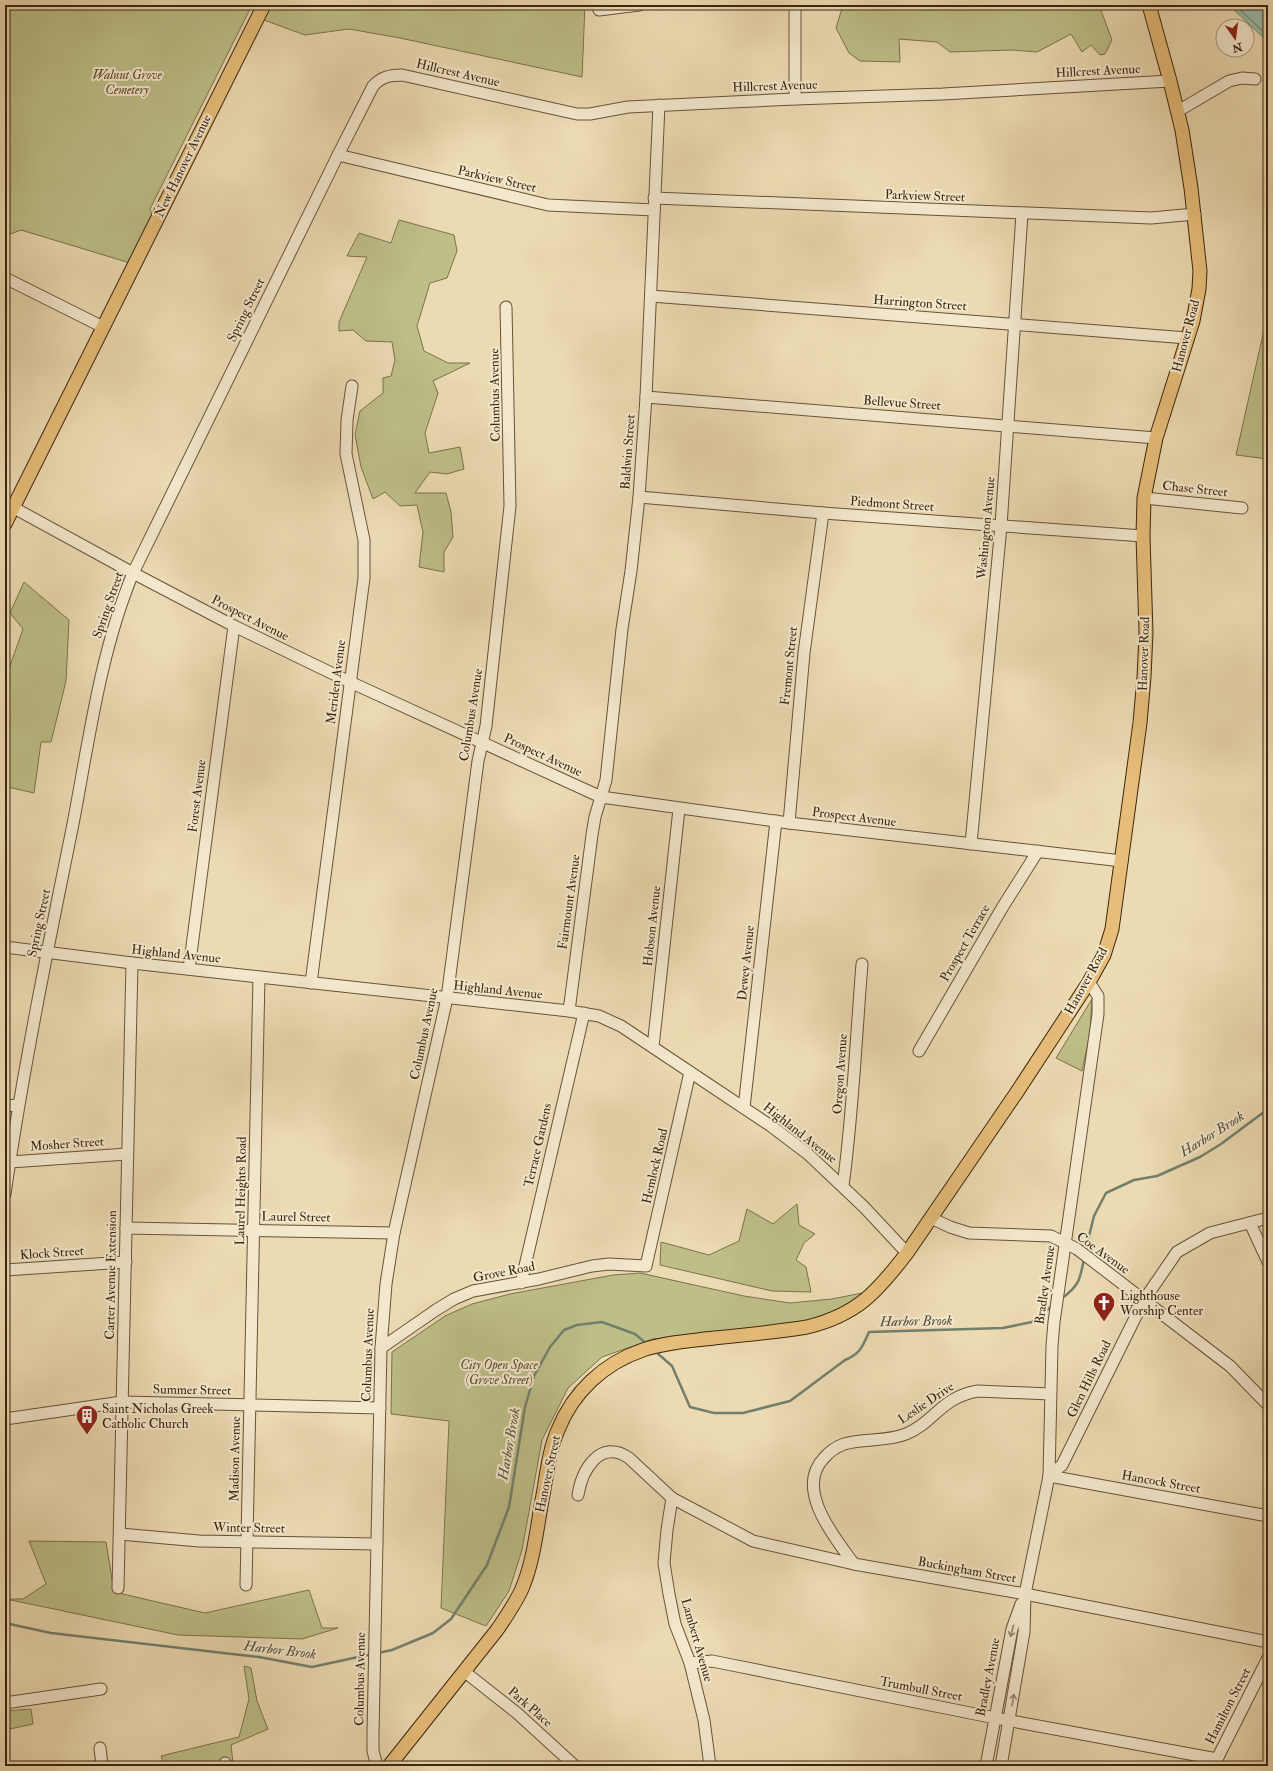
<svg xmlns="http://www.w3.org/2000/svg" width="1273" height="1771" font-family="'IM FELL Double Pica',serif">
<rect width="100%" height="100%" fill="#ecdab2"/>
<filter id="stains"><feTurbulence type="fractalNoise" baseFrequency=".005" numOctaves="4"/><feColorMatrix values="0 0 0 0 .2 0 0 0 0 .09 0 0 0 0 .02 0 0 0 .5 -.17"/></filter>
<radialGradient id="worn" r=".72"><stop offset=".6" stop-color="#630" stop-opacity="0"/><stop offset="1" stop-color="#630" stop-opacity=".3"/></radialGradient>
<g fill="#bdbe88" stroke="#7c724b">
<polygon points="5,5 252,5 150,209 152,215 130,263 21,230 5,236"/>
<polygon points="271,5 585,5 582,77 400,38 349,29 305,35 264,20"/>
<polygon points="843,5 1099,5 1112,40 1105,54 1100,55 1091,45 1082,52 1071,34 1037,52 1012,50 950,52 937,42 899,39 900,62 860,61 849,53 836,28"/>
<polygon points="399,220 454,235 457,251 447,278 430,283 417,326 424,351 448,363 470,363 433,381 438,393 425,433 429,453 460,447 464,469 447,474 430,472 415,493 446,493 451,512 453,537 444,552 444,572 419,567 423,532 417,505 400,506 385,492 373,499 361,467 355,435 360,411 383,393 383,378 391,376 395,360 392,342 366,341 353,330 339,331 339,322 367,257 347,256 359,233 391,243"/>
<polygon points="1268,312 1268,459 1236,455"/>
<polygon points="24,582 69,620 66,681 51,742 41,742 34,793 8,787 5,805 5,680 23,629 10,613"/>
<polygon points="1092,999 1090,1034 1082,1071 1056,1058"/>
<polygon points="797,1204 799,1225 815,1234 804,1243 796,1260 806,1267 811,1292 772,1291 660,1265 661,1242 709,1255 739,1241 747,1209 773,1224"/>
<polygon points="640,1273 744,1296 790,1303 832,1299 862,1293 866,1297 807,1324 653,1339 602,1357 568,1388 542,1440 522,1550 509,1591 486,1626 441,1608 449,1421 391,1414 392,1352 445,1316 472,1304 510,1294 613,1275"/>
<polygon points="29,1541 106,1542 114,1592 205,1613 309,1590 322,1628 338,1628 302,1639 178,1635 6,1599 23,1599 46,1584"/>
<polygon points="244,1666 251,1668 257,1701 268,1729 231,1745 233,1763 224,1766 164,1766 161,1756 239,1737 249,1699"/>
<polygon points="31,1709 33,1724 5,1730 5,1711"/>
</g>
<polygon fill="#99bbad" stroke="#737f6d" points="1229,5 1268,5 1268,41 1266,40"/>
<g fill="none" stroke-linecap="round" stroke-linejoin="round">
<polyline stroke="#6a705e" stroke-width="1" points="1235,5 1268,36"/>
<g stroke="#737f6d" stroke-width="2.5">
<polyline points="1085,1252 1094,1216 1106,1193 1134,1180 1157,1176 1200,1157 1221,1144 1268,1109"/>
<path d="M1061,1299C1079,1286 1080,1280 1084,1259"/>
<path d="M656,1352L672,1366L690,1407L714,1413H743L790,1401L845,1360C860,1354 863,1346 869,1332L1003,1328L1032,1322L1052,1306"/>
<polyline points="5,1623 51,1633 259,1657 312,1667 372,1654"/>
<polyline points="378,1653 392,1650 433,1633 451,1619 487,1565 509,1507 525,1407 534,1376 550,1347 564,1330 577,1325 602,1322 635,1334 647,1344"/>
</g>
<g stroke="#675337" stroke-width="13">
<g id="minor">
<polyline points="795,5 795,99"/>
<polyline points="599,10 639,5"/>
<polyline points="1178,111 1229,81 1242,78 1255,79"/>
<polyline points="338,155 548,205 654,210"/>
<polyline points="654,198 1151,218 1195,214"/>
<polyline points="5,278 103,327"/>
<polyline points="651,296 1187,338"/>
<polyline points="646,397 1156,438"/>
<polyline points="639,497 823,513 1143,536"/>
<polyline points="1144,498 1242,508"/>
<polyline points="5,503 133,573 234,626 350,682 601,797 789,823 1122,861"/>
<polyline points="789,823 804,653 823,513"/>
<polyline points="971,844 1001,526 1022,214"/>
<polyline points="5,947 132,963 569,1011 599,1016 621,1026 771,1126 808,1154 864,1207 907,1253"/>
<polyline points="189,969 234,626"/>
<polyline points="311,983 364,578 364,540 346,454 347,420 352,386"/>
<polyline points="569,1011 592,835 595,817 606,780 622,629 631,571 639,497 646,397 659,105"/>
<polyline points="653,1047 679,809"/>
<polyline points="919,1051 1002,908 1038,851"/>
<polyline points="5,1106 18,1105"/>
<polyline points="744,1108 776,821"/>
<polyline points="10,1162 127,1154"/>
<path d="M843,1186C853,1113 856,1038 862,964"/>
<path d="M5,1194C23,1070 48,947 73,824C89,740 100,653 133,573L338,155L373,86C381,77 390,75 402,75L577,114H590L628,107L795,99L943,94L1170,81"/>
<polyline points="931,1218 950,1227 969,1233 1051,1236 1077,1249 1230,1366 1268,1405"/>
<polyline points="1250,1223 1268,1262"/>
<polyline points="126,1228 394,1233"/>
<polyline points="5,1270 126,1262"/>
<polyline points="521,1283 584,1013"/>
<polyline points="381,1348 436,1310 454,1299 473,1291 539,1279 592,1266 609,1264 646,1266 690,1072"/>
<polyline points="5,1419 122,1402 380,1408"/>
<polyline points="1049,1476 1062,1465 1144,1300 1177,1252 1210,1233 1268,1218"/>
<polyline points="1049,1476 1268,1516"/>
<path d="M578,1495C582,1470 600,1438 629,1458L672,1498L753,1541L854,1564L1025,1594L1268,1642"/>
<polyline points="672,1498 667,1530 664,1563 669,1594 675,1624 690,1663 704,1720 710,1766"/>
<polyline points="120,1534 199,1541 377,1544"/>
<path d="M854,1564C835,1538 794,1489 824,1458C829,1452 836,1447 844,1444C864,1438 886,1442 906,1434C935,1422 941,1397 978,1391L1050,1394"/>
<polyline points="246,1585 259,977"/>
<polyline points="118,1588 132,963"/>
<polyline points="690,1663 712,1661 995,1718 1217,1759"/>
<polyline points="465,1672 517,1713 575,1766"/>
<polyline points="5,1703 101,1689"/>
<polyline points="100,1748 102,1766"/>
<polyline points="225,1763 226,1766"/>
<polyline points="1214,1765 1268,1658"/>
<polyline points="377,1766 373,1751 373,1733 381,1348 386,1284 394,1233 447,998 478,761 486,726 510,506 506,307"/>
<polyline points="986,1766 1012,1629 1021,1604"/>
<polyline points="1001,1766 1024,1632 1025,1594 1049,1476 1052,1346 1054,1322 1098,1014 1098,996 1089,982"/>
</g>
</g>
<g stroke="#3b260e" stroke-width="15">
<g id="major">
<polyline points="5,524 264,5"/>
<path d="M389,1766L497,1630C506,1617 514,1605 521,1591C534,1562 537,1526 543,1495C547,1473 549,1450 558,1430C573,1392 604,1363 643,1350C666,1342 691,1341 714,1338C745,1335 777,1332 807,1327C857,1315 877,1292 907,1253L1017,1092L1089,982L1104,955L1112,929L1140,723L1144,677L1146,633L1143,536L1144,498L1156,438L1193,321L1199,289L1200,271L1191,188L1182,130L1170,81L1149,5"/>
</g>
</g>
<use href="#minor" stroke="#f3e7cd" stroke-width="11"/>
<use href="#major" stroke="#e6bd79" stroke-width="13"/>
</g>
<defs><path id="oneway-shaft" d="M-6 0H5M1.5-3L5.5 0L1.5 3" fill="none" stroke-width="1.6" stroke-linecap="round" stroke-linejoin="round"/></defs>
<g stroke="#97866e">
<use href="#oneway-shaft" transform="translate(1012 1631) rotate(105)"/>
<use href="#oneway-shaft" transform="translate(1013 1700) rotate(-81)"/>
</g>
<defs>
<g id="church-pin" transform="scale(1.15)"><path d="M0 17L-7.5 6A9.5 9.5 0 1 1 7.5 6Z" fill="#8f2418" stroke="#f3e7cd"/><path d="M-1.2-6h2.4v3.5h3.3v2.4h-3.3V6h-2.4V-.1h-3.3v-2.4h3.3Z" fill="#fff"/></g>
<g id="building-pin" transform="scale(1.15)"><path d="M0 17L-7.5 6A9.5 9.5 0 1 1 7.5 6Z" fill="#8f2418" stroke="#f3e7cd"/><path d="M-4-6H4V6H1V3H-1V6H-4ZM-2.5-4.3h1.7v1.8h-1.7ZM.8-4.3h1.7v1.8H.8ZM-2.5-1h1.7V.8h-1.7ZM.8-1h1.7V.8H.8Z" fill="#fff"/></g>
</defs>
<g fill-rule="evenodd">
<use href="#church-pin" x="1104" y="1303"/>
<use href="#building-pin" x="87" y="1416"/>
</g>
<g text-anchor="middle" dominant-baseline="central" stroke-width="4" stroke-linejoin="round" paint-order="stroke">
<g font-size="13" fill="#3b260e" stroke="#f3e7cd">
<text transform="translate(1098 71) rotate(-3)">Hillcrest Avenue</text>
<text transform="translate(458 73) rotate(13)">Hillcrest Avenue</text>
<text transform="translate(775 86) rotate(-2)">Hillcrest Avenue</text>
<text transform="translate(183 166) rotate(-64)">New Hanover Avenue</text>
<text transform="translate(497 179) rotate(13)">Parkview Street</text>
<text transform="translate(925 196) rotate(2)">Parkview Street</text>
<text transform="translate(920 303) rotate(4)">Harrington Street</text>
<text transform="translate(246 310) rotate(-64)">Spring Street</text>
<text transform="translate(1186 336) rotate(-75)">Hanover Road</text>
<text transform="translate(495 395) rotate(-91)">Columbus Avenue</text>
<text transform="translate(902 403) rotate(4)">Bellevue Street</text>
<text transform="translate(628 452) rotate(-86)">Baldwin Street</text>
<text transform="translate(1195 489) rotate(6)">Chase Street</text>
<text transform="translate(892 504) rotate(4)">Piedmont Street</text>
<text transform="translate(986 528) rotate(-85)">Washington Avenue</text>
<text transform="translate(108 605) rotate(-71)">Spring Street</text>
<text transform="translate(250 618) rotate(27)">Prospect Avenue</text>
<text transform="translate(1144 654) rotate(-88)">Hanover Road</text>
<text transform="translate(789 666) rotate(-84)">Fremont Street</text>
<text transform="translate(336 682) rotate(-83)">Meriden Avenue</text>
<text transform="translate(471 715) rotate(-81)">Columbus Avenue</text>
<text transform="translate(543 755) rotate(25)">Prospect Avenue</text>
<text transform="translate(197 796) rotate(-83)">Forest Avenue</text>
<text transform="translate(854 817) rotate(7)">Prospect Avenue</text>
<text transform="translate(569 902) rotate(-82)">Fairmount Avenue</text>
<text transform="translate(39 923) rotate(-78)">Spring Street</text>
<text transform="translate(652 926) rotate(-84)">Hobson Avenue</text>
<text transform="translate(965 943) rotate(-60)">Prospect Terrace</text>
<text transform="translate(176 954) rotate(6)">Highland Avenue</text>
<text transform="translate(746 963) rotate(-84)">Dewey Avenue</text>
<text transform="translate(1086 981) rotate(-61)">Hanover Road</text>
<text transform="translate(498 990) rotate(6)">Highland Avenue</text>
<text transform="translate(424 1034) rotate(-78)">Columbus Avenue</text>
<text transform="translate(840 1074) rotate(-86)">Oregon Avenue</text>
<text transform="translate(800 1133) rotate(38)">Highland Avenue</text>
<text transform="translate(67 1144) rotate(-4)">Mosher Street</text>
<text transform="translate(538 1145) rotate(-77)">Terrace Gardens</text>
<text transform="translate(655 1166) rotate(-77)">Hemlock Road</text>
<text transform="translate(241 1191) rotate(-89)">Laurel Heights Road</text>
<text transform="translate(296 1217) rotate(1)">Laurel Street</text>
<text transform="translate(52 1253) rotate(-4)">Klock Street</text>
<text transform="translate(1103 1253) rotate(36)">Coe Avenue</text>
<text transform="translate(504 1272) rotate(-11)">Grove Road</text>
<text transform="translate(111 1275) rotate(-89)">Carter Avenue Extension</text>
<text transform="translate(1045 1285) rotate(-82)">Bradley Avenue</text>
<text transform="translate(368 1355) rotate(-88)">Columbus Avenue</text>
<text transform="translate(1089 1379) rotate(-64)">Glen Hills Road</text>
<text transform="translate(192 1390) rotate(1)">Summer Street</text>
<text transform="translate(926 1403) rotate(-34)">Leslie Drive</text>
<text transform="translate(235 1459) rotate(-89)">Madison Avenue</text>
<text transform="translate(548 1474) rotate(-78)">Hanover Street</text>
<text transform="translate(1161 1482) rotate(10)">Hancock Street</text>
<text transform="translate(249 1528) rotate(1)">Winter Street</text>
<text transform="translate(967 1570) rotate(10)">Buckingham Street</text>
<text transform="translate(697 1640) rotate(74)">Lambert Avenue</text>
<text transform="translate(988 1677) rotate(-79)">Bradley Avenue</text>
<text transform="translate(360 1679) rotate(-89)">Columbus Avenue</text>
<text transform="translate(921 1689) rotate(11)">Trumbull Street</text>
<text transform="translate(1228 1706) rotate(-63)">Hamilton Street</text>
<text transform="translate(530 1707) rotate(41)">Park Place</text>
</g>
<g font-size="13" font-style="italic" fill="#5c4c2c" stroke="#f3e7cd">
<text x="127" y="75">Walnut Grove<tspan x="127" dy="15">Cemetery</tspan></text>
<text x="499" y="1365">City Open Space<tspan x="499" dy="15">(Grove Street)</tspan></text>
</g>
<g font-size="13" fill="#3b260e" stroke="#f3e7cd" text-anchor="start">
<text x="1120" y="1296">Lighthouse<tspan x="1120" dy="15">Worship Center</tspan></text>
<text x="102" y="1409">Saint Nicholas Greek<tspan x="102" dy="15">Catholic Church</tspan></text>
</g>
<g font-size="14" font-style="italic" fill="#524b36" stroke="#f3e7cd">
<text transform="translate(1212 1134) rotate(-32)">Harbor Brook</text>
<text transform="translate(916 1321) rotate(-1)">Harbor Brook</text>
<text transform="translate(509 1444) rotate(-80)">Harbor Brook</text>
<text transform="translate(280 1650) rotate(7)">Harbor Brook</text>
</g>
</g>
<rect width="1273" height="1771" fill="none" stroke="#ecdab2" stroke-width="20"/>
<rect x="6" y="6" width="1261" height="1759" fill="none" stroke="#3b260e" stroke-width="2"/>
<rect x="10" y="10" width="1253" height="1751" fill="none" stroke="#3b260e"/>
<g transform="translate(1235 38) rotate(166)"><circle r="19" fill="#f3e7cd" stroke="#a99a81"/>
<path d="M0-3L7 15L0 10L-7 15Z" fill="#8f2418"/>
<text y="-6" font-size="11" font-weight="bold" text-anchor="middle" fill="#3b260e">N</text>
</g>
<rect width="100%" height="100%" filter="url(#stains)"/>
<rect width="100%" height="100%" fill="url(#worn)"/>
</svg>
